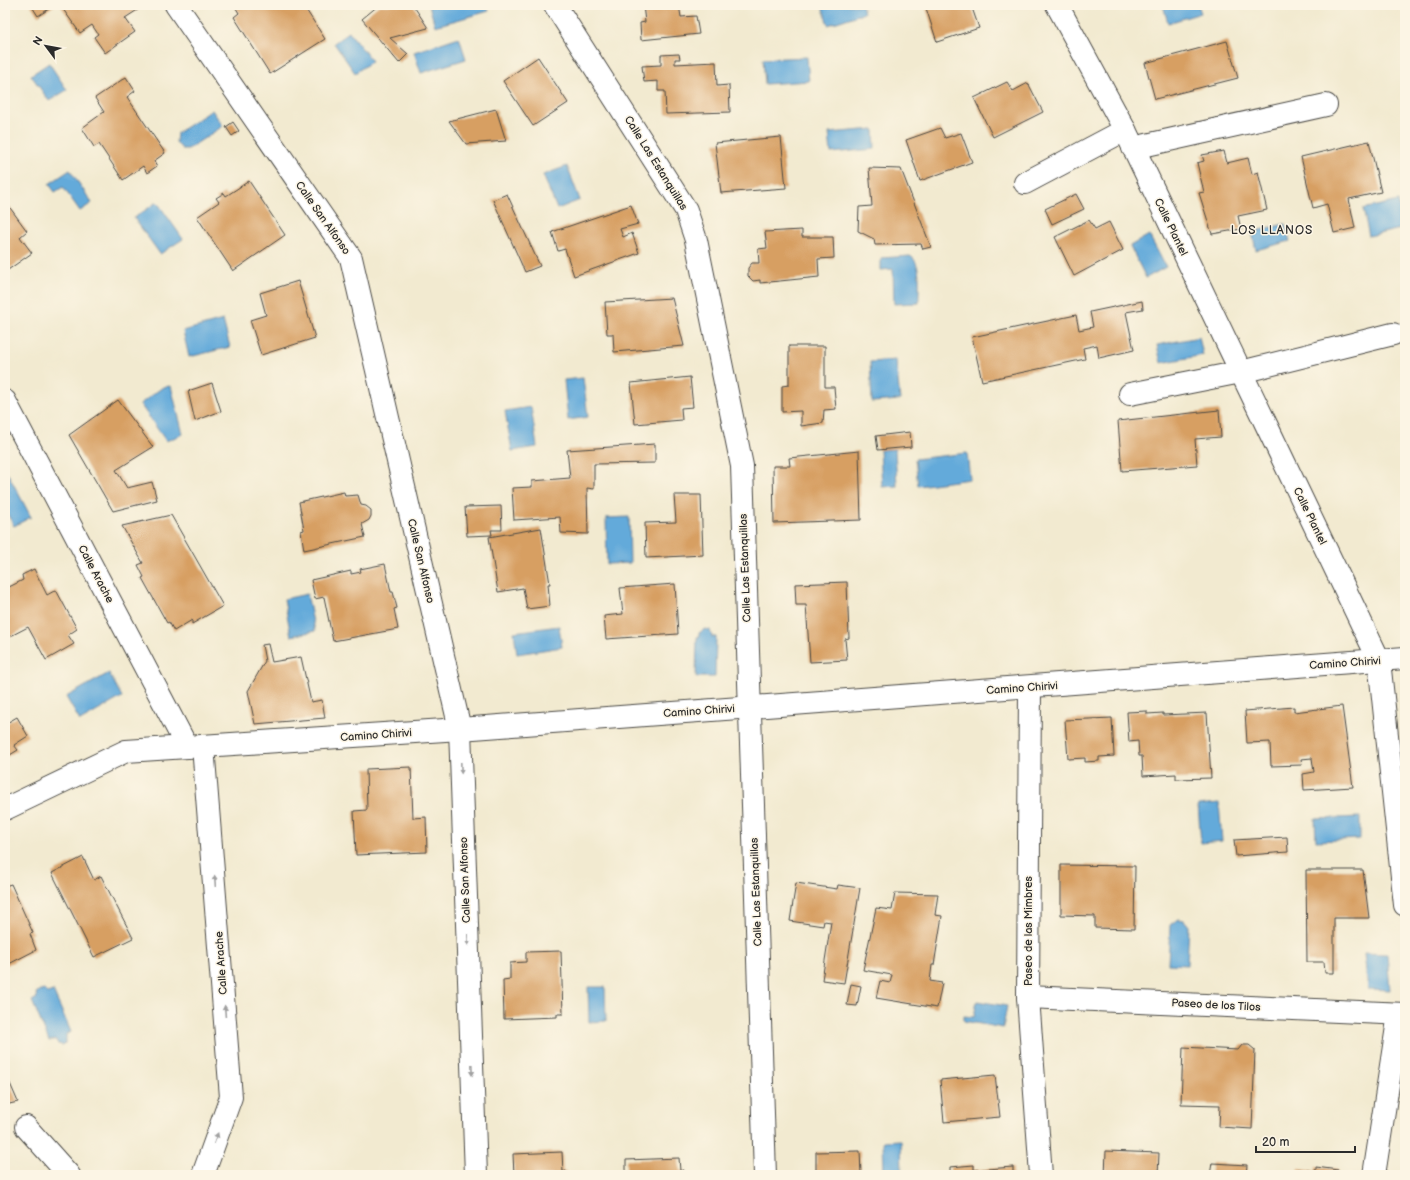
<svg xmlns="http://www.w3.org/2000/svg" width="1410" height="1180" font-family="'Balsamiq Sans',sans-serif">
<rect width="100%" height="100%" fill="#fcf5e5"/>
<filter id="ink" filterUnits="userSpaceOnUse"><feTurbulence type="fractalNoise" baseFrequency=".025" numOctaves="2"/><feDisplacementMap in="SourceGraphic" scale="8" xChannelSelector="R" yChannelSelector="G"/><feConvolveMatrix kernelMatrix="1 2 1 2 8 2 1 2 1" color-interpolation-filters="sRGB"/></filter>
<filter id="wash" filterUnits="userSpaceOnUse"><feTurbulence type="fractalNoise" baseFrequency=".012" numOctaves="4" result="noise"/><feDisplacementMap in="SourceGraphic" scale="16" xChannelSelector="R" yChannelSelector="G"/><feGaussianBlur stdDeviation="0.9" result="paint"/><feColorMatrix in="noise" values="0 0 0 0 0 0 0 0 0 0 0 0 0 0 0 0 0 1.4 0 .05"/><feComposite in="paint" operator="in"/></filter>
<g filter="url(#wash)">
<rect width="100%" height="100%" fill="#f2ead0"/>
<g fill="#64aada" stroke="#486a82">
<polygon points="429,5 487,5 489,11 435,26"/>
<polygon points="822,5 862,5 864,13 828,25"/>
<polygon points="1163,5 1198,5 1201,13 1168,23"/>
<polygon points="349,32 372,61 355,73 334,43"/>
<polygon points="459,37 466,59 421,73 414,52"/>
<polygon points="807,57 809,81 765,84 763,59"/>
<polygon points="49,63 67,90 49,101 31,75"/>
<polygon points="212,110 223,126 188,149 182,149 176,142 177,133"/>
<polygon points="874,129 875,149 831,153 829,133"/>
<polygon points="567,166 580,200 557,209 543,175"/>
<polygon points="70,170 92,203 80,211 63,187 55,192 49,184"/>
<polygon points="1398,201 1405,228 1369,236 1363,209"/>
<polygon points="157,202 183,239 160,254 134,218"/>
<polygon points="1285,224 1290,241 1256,250 1252,232"/>
<polygon points="1149,235 1166,267 1146,278 1130,246"/>
<path d="M910,256C923,263 918,290 919,303L894,304L893,269L881,270V258Z"/>
<polygon points="223,320 230,347 189,357 183,331"/>
<polygon points="1199,337 1203,355 1161,363 1157,345"/>
<polygon points="896,360 900,400 872,402 870,362"/>
<polygon points="583,378 588,417 568,420 564,380"/>
<polygon points="171,386 183,434 166,441 140,404 163,387"/>
<polygon points="531,407 537,447 512,451 505,411"/>
<polygon points="895,449 897,486 882,487 880,450"/>
<polygon points="967,453 970,479 918,486 915,459"/>
<polygon points="8,474 31,517 14,526 5,510 5,475"/>
<polygon points="629,517 630,563 607,564 606,518"/>
<polygon points="307,594 315,631 291,636 284,599"/>
<polygon points="559,626 562,647 517,654 514,632"/>
<polygon points="705,629 710,630 712,637 716,637 715,677 696,677 697,637 699,637 699,633"/>
<polygon points="109,673 122,697 80,721 66,697"/>
<polygon points="1219,803 1222,841 1201,843 1198,805"/>
<polygon points="1360,817 1360,839 1316,841 1315,819"/>
<polygon points="1178,919 1184,920 1189,926 1187,965 1168,964 1170,925"/>
<polygon points="1364,953 1387,954 1390,990 1368,989"/>
<polygon points="588,987 605,987 606,1021 589,1022"/>
<polygon points="40,990 44,990 47,993 53,991 71,1032 66,1034 66,1042 63,1045 58,1044 56,1040 49,1041 32,1001 37,998 36,993"/>
<polygon points="977,1001 1007,1006 1003,1028 964,1021 964,1016 974,1017"/>
<polygon points="901,1140 902,1175 884,1175 883,1141"/>
</g>
<g id="blocks">
<g fill="#d79f62">
<polygon points="31,5 55,5 38,16"/>
<polygon points="60,5 137,5 139,9 125,18 135,32 105,53 94,37 98,34 92,25 80,33"/>
<polygon points="234,5 303,5 325,39 270,74 234,17 239,13"/>
<polygon points="379,5 413,5 428,28 390,38 408,54 399,63 362,19"/>
<polygon points="643,5 679,5 681,17 696,16 699,34 641,40 640,23 645,22"/>
<polygon points="925,5 971,5 979,28 937,42"/>
<polygon points="1227,41 1238,78 1155,99 1145,63"/>
<polygon points="679,54 680,59 675,59 675,64 716,62 717,86 729,85 730,112 666,114 665,91 658,91 658,81 644,82 642,66 661,65 661,55"/>
<polygon points="538,57 568,103 533,126 503,81"/>
<polygon points="126,77 135,91 127,97 165,153 154,161 157,166 147,173 143,166 123,180 99,144 94,147 82,128 104,112 95,98"/>
<polygon points="1007,82 1013,91 1028,83 1043,112 993,137 974,98"/>
<polygon points="496,109 506,141 466,144 449,121"/>
<polygon points="233,122 239,131 232,136 226,127"/>
<polygon points="940,128 945,138 961,133 972,162 920,181 906,140"/>
<polygon points="781,137 786,188 721,193 715,143"/>
<polygon points="1369,141 1381,192 1349,199 1355,228 1334,233 1327,204 1313,208 1301,157"/>
<polygon points="1224,151 1227,163 1248,158 1252,174 1258,172 1267,210 1238,216 1241,229 1212,234 1199,193 1204,192 1197,163 1204,161 1202,155"/>
<polygon points="869,168 901,169 931,247 923,249 921,244 875,245 874,239 858,231 859,207 872,206"/>
<polygon points="249,181 285,235 233,271 197,217 219,202 216,198 224,193 226,196"/>
<polygon points="507,194 540,266 525,272 493,200"/>
<polygon points="1076,194 1084,209 1052,224 1045,209"/>
<polygon points="5,201 27,231 20,237 32,253 5,272"/>
<polygon points="631,205 638,224 620,229 623,237 632,233 639,253 574,276 565,249 558,251 552,232"/>
<polygon points="1089,220 1095,229 1109,222 1123,250 1074,276 1055,237"/>
<polygon points="802,230 802,237 833,237 834,258 818,259 819,277 760,283 760,280 753,281 748,276 748,268 752,263 759,263 758,249 767,248 765,232"/>
<polygon points="298,281 315,338 261,355 250,320 266,315 260,293"/>
<polygon points="672,298 684,346 614,352 613,334 607,334 605,302"/>
<polygon points="1142,301 1143,309 1126,312 1134,350 1099,358 1097,345 1083,348 1085,359 982,381 972,337 1076,315 1079,330 1093,327 1090,312"/>
<polygon points="789,346 825,346 825,387 834,387 836,409 824,410 823,423 801,426 801,411 782,412 782,386 789,385"/>
<polygon points="690,377 693,407 681,408 682,420 635,424 631,383"/>
<polygon points="212,383 221,411 195,421 188,391"/>
<polygon points="118,400 153,447 116,470 127,488 152,482 157,500 113,511 69,435"/>
<polygon points="1219,410 1221,437 1195,439 1197,465 1122,471 1118,421"/>
<polygon points="910,432 911,447 878,450 876,436"/>
<polygon points="655,444 655,463 594,464 594,489 587,488 588,534 561,533 560,517 514,520 512,488 532,487 532,481 570,478 567,450"/>
<polygon points="859,451 861,520 774,523 773,466 790,466 789,458"/>
<polygon points="344,492 345,496 358,495 361,505 366,506 371,510 371,516 369,520 362,524 365,537 304,550 301,531 304,530 299,502"/>
<polygon points="674,495 701,495 703,555 646,558 645,523 676,522"/>
<polygon points="501,506 502,530 491,530 492,535 467,536 465,507"/>
<polygon points="171,515 223,606 192,624 192,620 174,631 169,622 167,623 142,578 144,577 138,565 143,563 122,526"/>
<polygon points="541,528 550,584 548,584 550,606 527,609 523,588 498,592 489,537"/>
<polygon points="385,564 391,592 393,592 397,608 394,609 398,629 333,641 324,597 315,599 311,580 351,571 351,574 361,572 360,569"/>
<polygon points="34,569 47,595 56,590 77,629 68,635 74,644 46,660 28,627 5,639 5,589 23,580 22,575"/>
<polygon points="847,582 849,638 845,639 847,660 810,662 806,605 796,605 795,584"/>
<polygon points="675,584 678,634 606,639 604,616 623,614 620,588"/>
<polygon points="268,644 272,662 301,657 311,702 322,700 325,718 255,724 248,691 265,661 262,645"/>
<polygon points="1342,706 1353,787 1304,790 1303,774 1314,772 1312,758 1301,759 1302,765 1271,766 1270,742 1247,743 1245,711 1294,707 1294,712"/>
<polygon points="1147,711 1147,714 1163,713 1163,715 1207,713 1211,778 1176,779 1176,774 1143,776 1142,756 1139,756 1138,741 1129,742 1127,712"/>
<polygon points="17,717 28,736 14,745 18,750 5,758 5,724"/>
<polygon points="1112,718 1114,756 1099,757 1099,761 1085,762 1085,758 1068,759 1065,720"/>
<polygon points="411,767 413,818 426,817 427,852 356,855 354,811 367,810 366,769"/>
<polygon points="1287,837 1288,852 1236,856 1234,840"/>
<polygon points="83,857 94,880 101,876 133,938 94,957 52,873"/>
<polygon points="1061,865 1135,866 1134,929 1095,928 1095,916 1061,915"/>
<polygon points="1306,870 1363,870 1369,918 1334,918 1334,973 1325,973 1324,962 1307,962"/>
<polygon points="796,883 837,889 838,885 860,888 844,983 822,980 831,922 824,921 823,926 790,921"/>
<polygon points="11,884 33,933 30,934 36,950 5,966 5,886"/>
<polygon points="895,893 938,894 935,915 942,916 934,965 932,965 930,981 942,983 937,1008 876,998 880,981 890,983 892,975 863,970 876,908 892,910"/>
<polygon points="561,951 563,1014 557,1014 557,1017 504,1019 503,980 510,979 510,963 526,962 526,952"/>
<polygon points="851,984 861,986 857,1006 847,1005"/>
<polygon points="1242,1045 1249,1045 1255,1050 1252,1129 1219,1127 1220,1105 1181,1104 1183,1047 1238,1050"/>
<polygon points="5,1072 18,1102 5,1105"/>
<polygon points="995,1075 1000,1117 944,1122 940,1080"/>
<polygon points="860,1151 861,1174 816,1175 816,1152"/>
<polygon points="1106,1151 1159,1153 1158,1175 1105,1175"/>
<polygon points="562,1152 563,1172 566,1171 566,1175 514,1175 513,1154"/>
<polygon points="679,1158 680,1171 684,1170 684,1175 626,1175 626,1160"/>
<polygon points="1212,1163 1247,1165 1246,1175 1210,1175"/>
<polygon points="974,1165 974,1170 1013,1167 1013,1175 947,1175 947,1173 950,1173 950,1167"/>
<polygon points="1316,1167 1338,1170 1337,1175 1297,1175 1298,1169 1316,1171"/>
</g>
</g>
</g>
<g filter="url(#ink)">
<use href="#blocks" fill-opacity="0" stroke="#494844" stroke-width="1"/>
<g fill="none" stroke-linecap="round" stroke-linejoin="round">
<g stroke="#494844" stroke-width="24">
<g id="minor">
<polyline points="176,5 351,258 460,729 476,1175"/>
<polyline points="555,5 686,210 696,240 742,466 765,1175"/>
<polyline points="1057,5 1125,130 1379,660 1405,905"/>
<polyline points="1133,148 1326,105"/>
<polyline points="1025,183 1125,130"/>
<polyline points="1130,394 1241,372 1393,334"/>
<polyline points="5,401 187,747"/>
<polyline points="1030,688 1028,997 1041,1175"/>
<polyline points="5,809 126,751 460,729 1405,658"/>
<polyline points="1028,997 1405,1014"/>
<polyline points="26,1127 69,1175"/>
<polyline points="203,1175 231,1097 203,746"/>
<polyline points="1374,1175 1399,1014"/>
</g>
</g>
<use href="#minor" stroke="#fff" stroke-width="22"/>
</g>
<defs><path id="oneway-solid" d="M-6-.8H1V-3.2L6.5 0L1 3.2V.8H-6Z"/></defs>
<g fill="#a0a0a0">
<use href="#oneway-solid" transform="translate(461 768) rotate(88)"/>
<use href="#oneway-solid" transform="translate(215 881) rotate(-94)"/>
<use href="#oneway-solid" transform="translate(468 940) rotate(88)"/>
<use href="#oneway-solid" transform="translate(225 1011) rotate(-94)"/>
<use href="#oneway-solid" transform="translate(472 1070) rotate(88)"/>
<use href="#oneway-solid" transform="translate(216 1138) rotate(-70)"/>
</g>
</g>
<g text-anchor="middle" dominant-baseline="central" stroke-width="3" stroke-linejoin="round" paint-order="stroke">
<g font-size="11" fill="#2b2b2b" stroke="#fcf5e5">
<text transform="translate(656 163) rotate(58)">Calle Las Estanquillas</text>
<text transform="translate(323 218) rotate(55)">Calle San Alfonso</text>
<text transform="translate(1171 227) rotate(64)">Calle Plantel</text>
<text transform="translate(1310 516) rotate(64)">Calle Plantel</text>
<text transform="translate(421 561) rotate(77)">Calle San Alfonso</text>
<text transform="translate(745 568) rotate(-92)">Calle Las Estanquillas</text>
<text transform="translate(96 574) rotate(62)">Calle Arache</text>
<text transform="translate(1345 663) rotate(-4)">Camino Chirivi</text>
<text transform="translate(1022 688) rotate(-4)">Camino Chirivi</text>
<text transform="translate(699 711) rotate(-4)">Camino Chirivi</text>
<text transform="translate(376 735) rotate(-4)">Camino Chirivi</text>
<text transform="translate(465 880) rotate(-92)">Calle San Alfonso</text>
<text transform="translate(756 892) rotate(-92)">Calle Las Estanquillas</text>
<text transform="translate(1028 931) rotate(-90)">Paseo de las Mimbres</text>
<text transform="translate(221 963) rotate(-94)">Calle Arache</text>
<text transform="translate(1216 1005) rotate(3)">Paseo de los Tilos</text>
</g>
<g font-size="12" letter-spacing="1" fill="#2b2b2b" stroke="#fcf5e5">
<text x="1272" y="230">LOS LLANOS</text>
</g>
</g>
<rect width="1410" height="1180" fill="none" stroke="#fcf5e5" stroke-width="20"/>
<g transform="translate(46 46) rotate(302)" stroke="#fcf5e5" stroke-width="3" paint-order="stroke">
<path d="M0-3L7 15L0 10L-7 15Z" fill="#2b2b2b"/>
<text y="-6" font-size="11" font-weight="bold" text-anchor="middle" fill="#2b2b2b">N</text>
</g>
<path d="M1256 1146v6h99v-6" fill="none" stroke="#2b2b2b" stroke-width="2"/>
<text x="1262" y="1146" font-size="12" fill="#2b2b2b" stroke="#fcf5e5" stroke-width="3" paint-order="stroke">20 m</text>
</svg>
